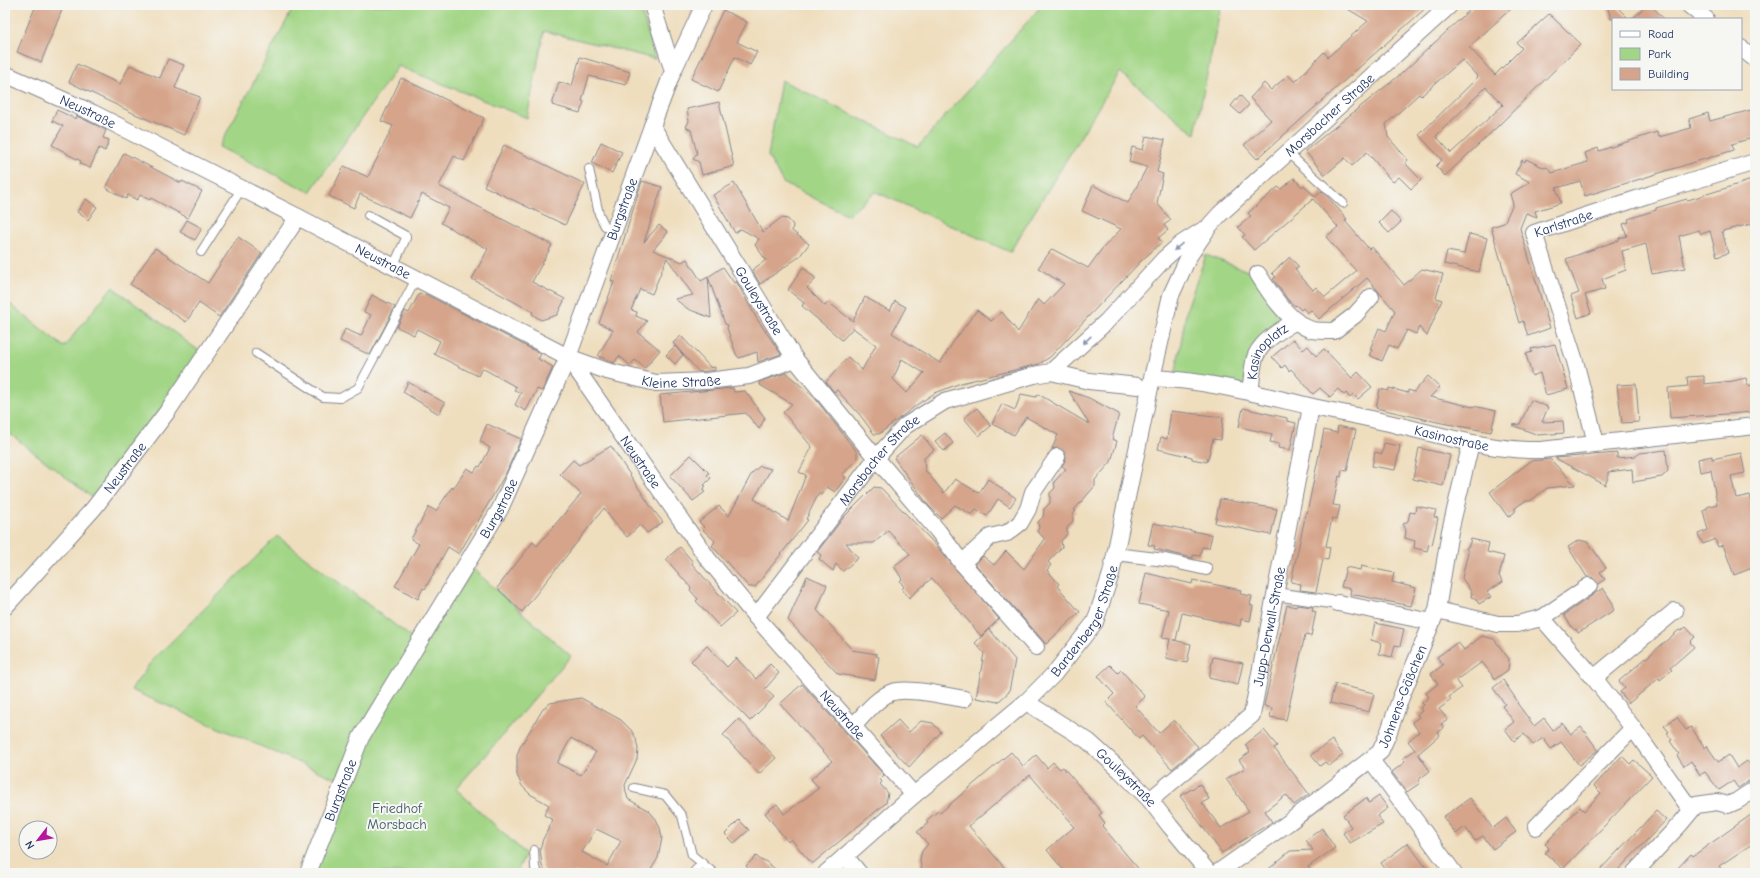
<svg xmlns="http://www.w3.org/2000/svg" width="1760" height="878" font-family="'Comic Neue',sans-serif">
<rect width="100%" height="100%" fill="#f6f6f2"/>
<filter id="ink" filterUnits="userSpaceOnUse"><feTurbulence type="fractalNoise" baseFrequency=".025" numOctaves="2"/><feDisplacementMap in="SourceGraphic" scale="8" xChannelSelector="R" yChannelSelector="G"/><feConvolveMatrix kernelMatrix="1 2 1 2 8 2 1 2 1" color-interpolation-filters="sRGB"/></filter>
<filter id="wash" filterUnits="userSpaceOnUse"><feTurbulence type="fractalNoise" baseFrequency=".012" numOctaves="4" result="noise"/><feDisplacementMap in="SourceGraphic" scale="16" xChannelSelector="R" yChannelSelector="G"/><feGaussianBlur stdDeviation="0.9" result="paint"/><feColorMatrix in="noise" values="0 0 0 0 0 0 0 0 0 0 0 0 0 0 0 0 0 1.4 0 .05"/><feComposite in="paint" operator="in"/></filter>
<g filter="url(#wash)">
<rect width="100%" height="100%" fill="#efdebe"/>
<g fill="#a2d585" stroke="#5e8272">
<polygon points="282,5 640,5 655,59 544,31 527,118 398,66 310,192 219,147 291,12"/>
<polygon points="1042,5 1221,5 1195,134 1120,72 1010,252 876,192 848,215 783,183 768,156 781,80 918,147"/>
<polygon points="1206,255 1253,273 1286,320 1245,388 1175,376 1187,308"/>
<polygon points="112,287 209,358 103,506 5,430 5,300 64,347"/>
<polygon points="277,536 423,646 473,569 571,656 456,789 526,854 516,873 315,873 348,784 131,690 151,662"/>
</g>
<g id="blocks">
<g fill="#d5a48a" fill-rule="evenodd">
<polygon points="36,5 64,5 41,62 17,52"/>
<polygon points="1341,5 1429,5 1257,159 1244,145 1271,120 1250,98 1264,83 1271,90 1288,75 1295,82 1324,52 1328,57 1368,21"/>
<path d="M1475,5H1515L1469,47L1495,75L1522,48L1517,43L1549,14L1581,44L1496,128L1445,176L1436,166L1442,160L1419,135L1478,77L1462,60L1421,96L1419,94L1386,124L1388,137L1408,160L1405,163L1421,180L1411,189L1399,177L1393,182L1389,178L1367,152L1352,166L1345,158L1325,175L1305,151L1401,74ZM1486,87L1503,105L1451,153L1436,136Z"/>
<polygon points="1607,5 1615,5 1629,19 1611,19"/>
<polygon points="1647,5 1651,5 1664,19 1632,19"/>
<polygon points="723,10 747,22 737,42 757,52 750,65 735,57 718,92 691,79 714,32 713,31"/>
<polygon points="580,57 630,72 626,85 589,76 582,101 584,102 580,113 552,105 559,82 572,86"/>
<polygon points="168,59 184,65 175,88 200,97 184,135 135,114 69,82 77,64 120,84 130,65 160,78"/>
<polygon points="401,78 484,118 464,161 454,156 439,186 552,245 532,282 565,299 557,315 541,320 532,314 533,312 472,279 488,249 441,223 449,208 422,194 410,218 360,194 354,208 329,196 344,166 368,177 393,126 381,121"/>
<polygon points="1240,95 1249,105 1240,114 1231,106"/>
<polygon points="719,102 734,166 702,175 699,162 693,159 697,153 691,130 686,127 689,121 687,109"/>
<polygon points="1755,109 1755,137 1732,144 1734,150 1585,196 1580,181 1567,185 1556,188 1561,203 1535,211 1537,217 1526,213 1520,228 1550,328 1528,336 1523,321 1519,323 1491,227 1504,223 1513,204 1510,194 1530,182 1515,174 1522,160 1525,162 1526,159 1545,168 1547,167 1552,173 1588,162 1585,153 1598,148 1599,151 1657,132 1659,137 1691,128 1689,119 1708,113 1710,121"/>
<polygon points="57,110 76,119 77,116 106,130 103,138 109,140 105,151 99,148 90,168 80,164 81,161 67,154 67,153 52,145 63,126 52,121"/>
<path d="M1146,136L1165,140L1157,172L1163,174L1157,203L1171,220L1164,225L1168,230L1158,238L1162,242L1141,261L1050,357L1039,364L961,383L935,393L918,404L879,434H874L860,415L837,390L834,392L826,382L848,357L862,370L876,345L853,328L842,340L802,306L804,303L788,290L803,267L816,279L807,288L825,306L828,302L853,321L865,297L890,311L895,301L906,307L892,333L940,363L954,341L977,310L991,321L1002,312L1018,332L1038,299L1044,305L1064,284L1038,268L1052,249L1088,268L1101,250L1121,229L1082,211L1093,185L1128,203L1147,167L1129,162L1132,147L1143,150ZM902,359L924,373L907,393L893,379Z"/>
<polygon points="601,142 622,152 612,173 592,163"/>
<polygon points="504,145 585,184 565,225 484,186"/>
<polygon points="124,153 181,183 182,181 202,191 188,218 151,198 150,200 140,195 137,200 128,195 126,199 106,188"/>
<polygon points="1294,178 1302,187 1304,185 1315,197 1322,191 1325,194 1347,219 1345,221 1369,249 1372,247 1404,285 1422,269 1443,274 1436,298 1442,300 1427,336 1419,327 1416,334 1407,330 1397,349 1389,345 1382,361 1369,355 1372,350 1370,349 1379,328 1386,331 1395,311 1367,278 1319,319 1311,310 1307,313 1303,308 1301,310 1296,305 1295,306 1288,300 1273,279 1276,277 1272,273 1290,257 1299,267 1295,270 1313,290 1316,287 1325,297 1356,271 1326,237 1338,227 1313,199 1254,250 1242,237 1245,235 1238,227 1251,216 1248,213 1278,187 1281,189"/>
<polygon points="1755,179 1755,223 1722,231 1728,253 1717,257 1710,231 1701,234 1699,230 1679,236 1685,268 1652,274 1646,244 1622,251 1626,270 1602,279 1605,289 1585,295 1591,313 1578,318 1571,296 1579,293 1566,259 1619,240 1619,238 1627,236 1623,224 1629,222 1628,219 1656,210 1656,208 1687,199 1688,200"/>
<polygon points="642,181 662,187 644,242 659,225 668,232 653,250 682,262 687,259 701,281 708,277 711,318 688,309 675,299 693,295 667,258 652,294 640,289 631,310 637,312 636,316 647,321 638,332 660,350 645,368 635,360 630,365 619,356 614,363 598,356 613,330 599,323 614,282 611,281"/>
<polygon points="734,183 763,232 781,218 788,219 793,225 792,231 809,244 799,257 760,284 752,270 766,260 755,245 759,239 741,229 735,233 713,195"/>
<polygon points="86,199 97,207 88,220 77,212"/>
<polygon points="1391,211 1401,222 1389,233 1379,223"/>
<polygon points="187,220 202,228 195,240 180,232"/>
<polygon points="1469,234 1487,238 1479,272 1444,264 1447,251 1464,254"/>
<polygon points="238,237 262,253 219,317 199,303 186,322 130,284 155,248 208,283"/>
<polygon points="723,267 734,283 736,281 757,319 781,354 758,362 757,352 739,358 736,354 727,328 728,325 725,324 708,277"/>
<polygon points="419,294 427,295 541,354 538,359 553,367 542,391 537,389 526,411 515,405 521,393 514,390 516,387 482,368 478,376 434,354 440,341 417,329 414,335 397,327 405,311 409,313"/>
<polygon points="372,295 395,307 370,355 340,341 345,329 361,336 371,315 364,312"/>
<polygon points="681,336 711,368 715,367 715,370 699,372 673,343"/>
<polygon points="1293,339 1303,350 1308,346 1316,356 1324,349 1352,378 1358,372 1372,387 1358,399 1353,394 1350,398 1346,393 1344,395 1338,389 1330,397 1320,388 1313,394 1291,369 1289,371 1285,365 1282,368 1272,357"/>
<polygon points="1555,344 1568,389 1546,395 1540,373 1532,376 1526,354 1532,352 1531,349"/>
<polygon points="675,346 683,355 675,364 666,355"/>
<polygon points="786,373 814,397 857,452 857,459 842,475 846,477 835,492 827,487 821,495 819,493 806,519 808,520 755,587 749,587 712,546 715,541 702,529 704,527 699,522 719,506 729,516 752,473 760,466 771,469 754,499 788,521 806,475 799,472 812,447 783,412 792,404 760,385 759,382"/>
<polygon points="1428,376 1440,387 1430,397 1473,407 1473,406 1496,411 1491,432 1442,423 1376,408 1380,389 1388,391 1389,388 1408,393 1408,390 1414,392"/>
<polygon points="1704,376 1704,384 1733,381 1746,378 1748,386 1755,384 1755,412 1670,418 1668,388 1688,386 1687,377"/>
<polygon points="408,382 445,403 439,414 403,392"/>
<polygon points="1636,384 1639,422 1622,423 1617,385"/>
<polygon points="733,388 734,392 745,391 765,418 759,429 746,413 663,422 660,395"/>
<polygon points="1069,391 1089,398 1119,414 1112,439 1117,441 1111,462 1095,480 1095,486 1074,510 1076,511 1073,514 1073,521 1067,528 1067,534 1061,541 1062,547 1048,562 1051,565 1047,570 1059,584 1057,586 1080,612 1046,644 975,564 983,556 994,565 1006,551 1024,569 1045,539 1037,531 1039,528 1038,522 1043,517 1044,509 1050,503 1050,493 1055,488 1054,482 1066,469 1062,466 1066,458 1065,453 1058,448 1052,449 1058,435 1026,417 1014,435 992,424 1002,404 1015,410 1021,394 1036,397 1038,394 1089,424"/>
<polygon points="1531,400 1548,407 1542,422 1563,421 1564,433 1538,435 1512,425 1520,424"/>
<polygon points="977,408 991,426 979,436 964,418"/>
<polygon points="1243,408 1287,418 1287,421 1296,423 1290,450 1278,448 1279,444 1270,442 1272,434 1239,427"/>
<polygon points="1171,411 1223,417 1221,440 1213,439 1207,462 1192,459 1192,457 1158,449 1161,437 1167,439"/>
<polygon points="487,424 521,439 506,473 459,554 448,547 425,589 423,588 418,599 395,586 419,544 411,539 429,507 436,511 452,487 453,489 467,468 474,472 478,466 480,467 490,448 480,441"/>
<polygon points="1338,426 1356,430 1347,471 1342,470 1341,477 1339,476 1333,505 1340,506 1337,519 1332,518 1326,546 1330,547 1328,560 1323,559 1316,592 1300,590 1301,584 1291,582 1306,513 1307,513 1324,430 1337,433"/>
<polygon points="945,433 953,443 944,451 935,441"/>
<polygon points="922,435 934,450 924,458 925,470 944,493 955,479 979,493 988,479 1016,498 1010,507 998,499 987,516 976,509 972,515 955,505 941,518 929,506 894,458"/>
<polygon points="1384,443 1400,446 1395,470 1372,466 1375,452 1382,454"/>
<polygon points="611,446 651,507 663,522 647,533 640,525 627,537 613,521 604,508 522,612 497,588 533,542 537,546 581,494 560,474 573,460 579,465"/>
<polygon points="1419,448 1450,455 1443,486 1413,479"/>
<polygon points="1666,450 1668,471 1662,477 1633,482 1632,469 1608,472 1608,478 1605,485 1555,458 1617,453 1617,458 1636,456 1640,453"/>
<polygon points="1741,453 1745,473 1731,476 1736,498 1750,495 1755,513 1755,567 1734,575 1723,545 1718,547 1715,539 1703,544 1698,534 1708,530 1703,511 1707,509 1707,507 1717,504 1711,470 1700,472 1698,459 1712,456 1712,459"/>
<polygon points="691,455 709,473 707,475 711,478 704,485 706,486 702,490 705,492 693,501 670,476"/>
<polygon points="1550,459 1575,485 1547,488 1530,501 1525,501 1515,508 1515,512 1508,517 1490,492 1531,461"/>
<polygon points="874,487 881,488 932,541 999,619 981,636 932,578 909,598 902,589 904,587 900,581 902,579 894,566 910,554 888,531 874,543 846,543 858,558 843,571 836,564 833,571 819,559 821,555 817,552 843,518"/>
<polygon points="1220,499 1277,509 1271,535 1215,523"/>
<polygon points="1416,506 1436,510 1434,517 1438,518 1432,545 1429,544 1427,551 1414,548 1415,541 1405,538 1406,530 1403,524 1408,521 1410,512 1415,513"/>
<polygon points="1153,523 1212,535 1209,548 1202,547 1200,556 1193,555 1193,558 1154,549 1155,546 1148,545"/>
<polygon points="1471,539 1489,543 1487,552 1504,556 1499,576 1503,582 1487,592 1491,597 1479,604 1475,598 1471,597 1472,593 1462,578 1468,552 1466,548 1469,546"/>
<polygon points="1579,540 1588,542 1606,568 1600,572 1605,579 1598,584 1593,578 1587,577 1568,547"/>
<polygon points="680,547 693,562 692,564 736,613 720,627 696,601 698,599 690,590 691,588 666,559"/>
<polygon points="1361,566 1394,573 1392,582 1416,588 1411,606 1350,594 1351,589 1341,587 1346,567 1360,570"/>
<polygon points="1146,573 1192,584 1193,580 1241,590 1240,594 1252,596 1250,605 1253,606 1250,621 1241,619 1240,626 1182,613 1176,640 1173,640 1191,644 1187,663 1166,658 1170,639 1162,638 1169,610 1139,604"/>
<polygon points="807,576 827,585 817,610 852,650 877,654 876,656 879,657 875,680 838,674 788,620"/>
<polygon points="1603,588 1614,605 1612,606 1614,610 1578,633 1576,629 1574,630 1564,615"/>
<polygon points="1287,605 1296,607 1297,605 1313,607 1312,611 1316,612 1311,636 1305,635 1286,720 1270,717 1272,708 1264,706"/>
<polygon points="1375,623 1404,629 1400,646 1395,645 1392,657 1379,654 1381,643 1371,640"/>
<polygon points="1686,627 1695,637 1690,642 1694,647 1670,668 1672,670 1660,680 1659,678 1629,703 1620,692 1625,688 1619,681 1679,630 1681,631"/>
<polygon points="989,629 1015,660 1009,692 998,702 976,698 984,653 975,643"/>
<polygon points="1482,636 1494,639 1509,659 1508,670 1495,679 1482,662 1456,681 1461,688 1449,697 1451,700 1439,709 1448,720 1441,724 1444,728 1438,732 1440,735 1418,754 1430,771 1418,780 1420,783 1407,792 1392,772 1405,762 1402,759 1415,750 1408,741 1419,732 1412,722 1419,717 1417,715 1422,711 1420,708 1424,705 1422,703 1429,697 1426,693 1438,684 1431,674 1443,665 1437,657 1458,642 1464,650"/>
<polygon points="707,646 727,667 736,658 756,679 770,664 779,673 765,689 774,697 750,721 691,661"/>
<polygon points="1213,657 1243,663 1238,685 1209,678"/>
<polygon points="1110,665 1118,673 1121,670 1145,697 1135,706 1159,733 1174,720 1198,747 1172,769 1142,736 1139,739 1106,702 1114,694 1098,676"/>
<polygon points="1503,680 1518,702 1517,703 1534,726 1544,718 1553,730 1562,723 1571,734 1581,727 1598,750 1579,765 1561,742 1551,749 1543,738 1533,745 1524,734 1514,741 1505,729 1514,722 1502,706 1505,704 1493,688"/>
<polygon points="802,684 884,775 880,779 882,782 880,784 888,793 886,803 812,864 791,839 788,842 765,813 777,804 784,814 819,788 811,779 832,761 780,704"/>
<polygon points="1335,684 1374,693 1369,712 1330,703"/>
<path d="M581,698L621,720L632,731L636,739L638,749L637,759L625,785L626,792L628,799L649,811L656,819L660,828L662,838L658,858L649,873H546L542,866L540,849L543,839L553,820L544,815L549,805L530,794L522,786L517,775V755L520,747L543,709L550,703ZM571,738L596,752L581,775L557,763ZM596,829L621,841L607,866L582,852Z"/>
<polygon points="1677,717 1686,730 1691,727 1705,748 1707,746 1718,762 1729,755 1737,768 1747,761 1755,772 1755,777 1738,788 1733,781 1719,790 1705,772 1700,775 1691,761 1684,766 1677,756 1679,754 1670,741 1672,740 1667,733 1669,732 1664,726"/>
<polygon points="739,719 776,758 759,774 723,735"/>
<polygon points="898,720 909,732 921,721 933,723 941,732 909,767 880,736"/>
<polygon points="1264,730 1277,746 1274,748 1309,794 1294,805 1286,795 1265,811 1272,822 1222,853 1180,796 1200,784 1209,799 1202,803 1221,828 1249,811 1226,779 1245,768 1239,760 1250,752 1245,745"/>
<polygon points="1332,740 1343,755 1329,766 1325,762 1320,766 1311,755"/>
<polygon points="1011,752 1023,766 1036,755 1047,768 1053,762 1060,769 1063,767 1102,813 1099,815 1105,823 1102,826 1142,873 1066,873 1047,850 1074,827 1070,823 1071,822 1030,775 969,826 1009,873 924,873 921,868 920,859 922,851 928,844 917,832 928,823 926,821 938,811 940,813"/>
<polygon points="1622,756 1630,764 1634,760 1652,776 1563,869 1545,853 1549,848 1545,844 1580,807 1584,811 1601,793 1594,786"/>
<polygon points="1379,796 1388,808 1377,816 1383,824 1350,843 1343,833 1351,827 1343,815 1366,798 1369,803"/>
<polygon points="1470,798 1493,828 1506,818 1516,832 1493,849 1483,836 1475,841 1465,827 1456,834 1443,817"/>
<polygon points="1656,811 1666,820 1647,840 1615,873 1597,873"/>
<polygon points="1755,812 1755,842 1719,866 1724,873 1673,873 1691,854 1693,856"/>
<polygon points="739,820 749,830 734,843 725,834"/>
<polygon points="1322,828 1335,848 1308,867 1313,873 1264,873 1290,851 1313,850 1306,840"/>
<polygon points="1408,843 1430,873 1388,873 1381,863"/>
<polygon points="756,856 762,861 764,860 780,873 752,873 746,866"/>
</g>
</g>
</g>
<g filter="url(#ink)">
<use href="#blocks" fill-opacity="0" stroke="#85868e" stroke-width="1"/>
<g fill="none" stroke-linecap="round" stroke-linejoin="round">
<g stroke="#85868e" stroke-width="10">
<g id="service">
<polyline points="1287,152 1343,203"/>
<polyline points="589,169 599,214 605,226 615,229"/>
<polyline points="368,215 406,236 406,238 393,267"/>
<polyline points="201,252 242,188"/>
<polyline points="256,353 323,397 340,398 358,388 416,279"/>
<polyline points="634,788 665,795 682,816 692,855 714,873"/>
<polyline points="534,850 535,868 538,873"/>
<polyline points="693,873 702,863"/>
</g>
</g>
<g stroke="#85868e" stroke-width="14">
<g id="pedestrian">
<polyline points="1115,554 1165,560 1206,569"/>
<polyline points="1275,594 1338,603"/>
</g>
</g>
<g stroke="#85868e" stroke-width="18">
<g id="minor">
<path id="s1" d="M652,5L673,71L652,126L795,359L876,458L938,531L962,563L1036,647"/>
<polyline points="1689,5 1706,19"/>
<polyline points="1741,48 1755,59"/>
<polyline points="673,71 704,5"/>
<path id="s2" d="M5,74L93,113L298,217L568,357L708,559L756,617L914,795"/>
<path d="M1258,274C1269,292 1289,323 1312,330C1319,331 1326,331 1334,331L1355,315L1371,297"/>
<path id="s3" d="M568,357L607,371L656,383L707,381L749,376L795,359"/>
<polyline points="1051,372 1089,381 1138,386"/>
<path id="s4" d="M1152,378C1205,380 1257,394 1309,406C1340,413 1371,418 1401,426C1447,437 1493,451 1541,450L1755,426"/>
<path id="s5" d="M1250,392C1252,382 1252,364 1256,355C1263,340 1282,329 1296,321"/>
<path id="s6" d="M1596,443L1575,361L1534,233L1651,194L1755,162"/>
<polyline points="962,563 990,537 1007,533 1020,523 1028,509 1033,492 1057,457"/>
<polyline points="1338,603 1432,622"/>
<path id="s7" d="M5,607L94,508L167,412L298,217"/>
<polyline points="1437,610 1498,624 1517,624 1542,618 1594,678 1633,728 1691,810"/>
<path id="s8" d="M756,617L876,458L905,426L945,401L1034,375L1051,372L1106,322L1164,259L1181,244L1203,230"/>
<polyline points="1542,618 1589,586"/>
<polyline points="1594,678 1675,611"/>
<path id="s9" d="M1026,702L1088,741L1120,770L1150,800L1170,826L1209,873"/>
<path d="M853,726C864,715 876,699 890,693C905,686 946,696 964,699"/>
<polyline points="1371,760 1454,873"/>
<path id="s10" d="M1150,800L1252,715L1311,407"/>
<polyline points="1536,827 1633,728"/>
<polyline points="845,856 859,873"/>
<path id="s11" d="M308,873L361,737L500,509L568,357L652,126"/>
<path id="s12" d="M826,873L914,795L1026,702L1054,674L1095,622L1111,574L1152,378L1171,295L1189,256L1210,225L1220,214L1450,5"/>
<path id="s13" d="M1217,873L1288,823L1380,752L1388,734L1401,697L1437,610L1450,531L1471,443"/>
<polyline points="1634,873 1681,823 1696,805 1717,802 1728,805 1737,801 1755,789"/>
</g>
</g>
<use href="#service" stroke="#fff" stroke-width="8"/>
<use href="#pedestrian" stroke="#fff" stroke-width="12"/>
<use href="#minor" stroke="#fff" stroke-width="16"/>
</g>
<defs><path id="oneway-solid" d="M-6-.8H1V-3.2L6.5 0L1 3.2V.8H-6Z"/></defs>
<g fill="#8d97ae">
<use href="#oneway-solid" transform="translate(1178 247) rotate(140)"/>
<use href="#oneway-solid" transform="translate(1087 340) rotate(137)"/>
</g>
</g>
<g text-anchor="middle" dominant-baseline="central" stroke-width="4" stroke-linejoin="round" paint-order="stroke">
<g font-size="14" fill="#1b2f5e" stroke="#f6f6f2">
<text stroke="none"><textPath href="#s2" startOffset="91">Neustraße</textPath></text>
<text stroke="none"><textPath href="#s12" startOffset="948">Morsbacher Straße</textPath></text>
<text stroke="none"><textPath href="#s11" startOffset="737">Burgstraße</textPath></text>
<text stroke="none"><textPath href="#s6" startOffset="250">Karlstraße</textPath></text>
<text stroke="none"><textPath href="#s2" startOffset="422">Neustraße</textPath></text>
<text stroke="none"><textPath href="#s1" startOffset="333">Gouleystraße</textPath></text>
<text stroke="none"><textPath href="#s5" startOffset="46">Kasinoplatz</textPath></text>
<text stroke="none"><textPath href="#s3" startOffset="117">Kleine Straße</textPath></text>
<text stroke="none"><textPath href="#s4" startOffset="306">Kasinostraße</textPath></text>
<text stroke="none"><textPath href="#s2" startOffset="758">Neustraße</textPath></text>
<text stroke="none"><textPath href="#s8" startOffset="200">Morsbacher Straße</textPath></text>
<text stroke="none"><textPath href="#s7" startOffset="184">Neustraße</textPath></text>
<text stroke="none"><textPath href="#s11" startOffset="413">Burgstraße</textPath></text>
<text stroke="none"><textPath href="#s12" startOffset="365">Bardenberger Straße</textPath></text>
<text stroke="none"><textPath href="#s10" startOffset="223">Jupp-Derwall-Straße</textPath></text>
<text stroke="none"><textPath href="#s13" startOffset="263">Johnens-Gäßchen</textPath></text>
<text stroke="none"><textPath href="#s2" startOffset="1082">Neustraße</textPath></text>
<text stroke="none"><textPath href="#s9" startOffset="126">Gouleystraße</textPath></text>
<text stroke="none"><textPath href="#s11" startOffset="89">Burgstraße</textPath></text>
</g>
<g font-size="14" fill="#3d5868" stroke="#f6f6f2">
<text x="397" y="808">Friedhof<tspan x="397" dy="16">Morsbach</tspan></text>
</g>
</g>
<rect width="1760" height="878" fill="none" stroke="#f6f6f2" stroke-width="20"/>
<rect x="1612" y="18" width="130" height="72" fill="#f6f6f2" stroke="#9ea6b7"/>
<rect x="1620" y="31" width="20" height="6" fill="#ffffff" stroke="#9ea6b7"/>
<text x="1648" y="38" font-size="12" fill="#1b2f5e">Road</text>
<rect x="1620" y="48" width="20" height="12" fill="#a2d585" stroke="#9ea6b7"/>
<text x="1648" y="58" font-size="12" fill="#1b2f5e">Park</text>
<rect x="1620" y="68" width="20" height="12" fill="#d5a48a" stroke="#9ea6b7"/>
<text x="1648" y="78" font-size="12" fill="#1b2f5e">Building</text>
<g transform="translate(38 840) rotate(239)"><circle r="19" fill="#f6f6f2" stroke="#9ea6b7"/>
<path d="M0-3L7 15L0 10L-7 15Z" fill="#b5179e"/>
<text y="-6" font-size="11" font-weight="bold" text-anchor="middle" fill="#1b2f5e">N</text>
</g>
</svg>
